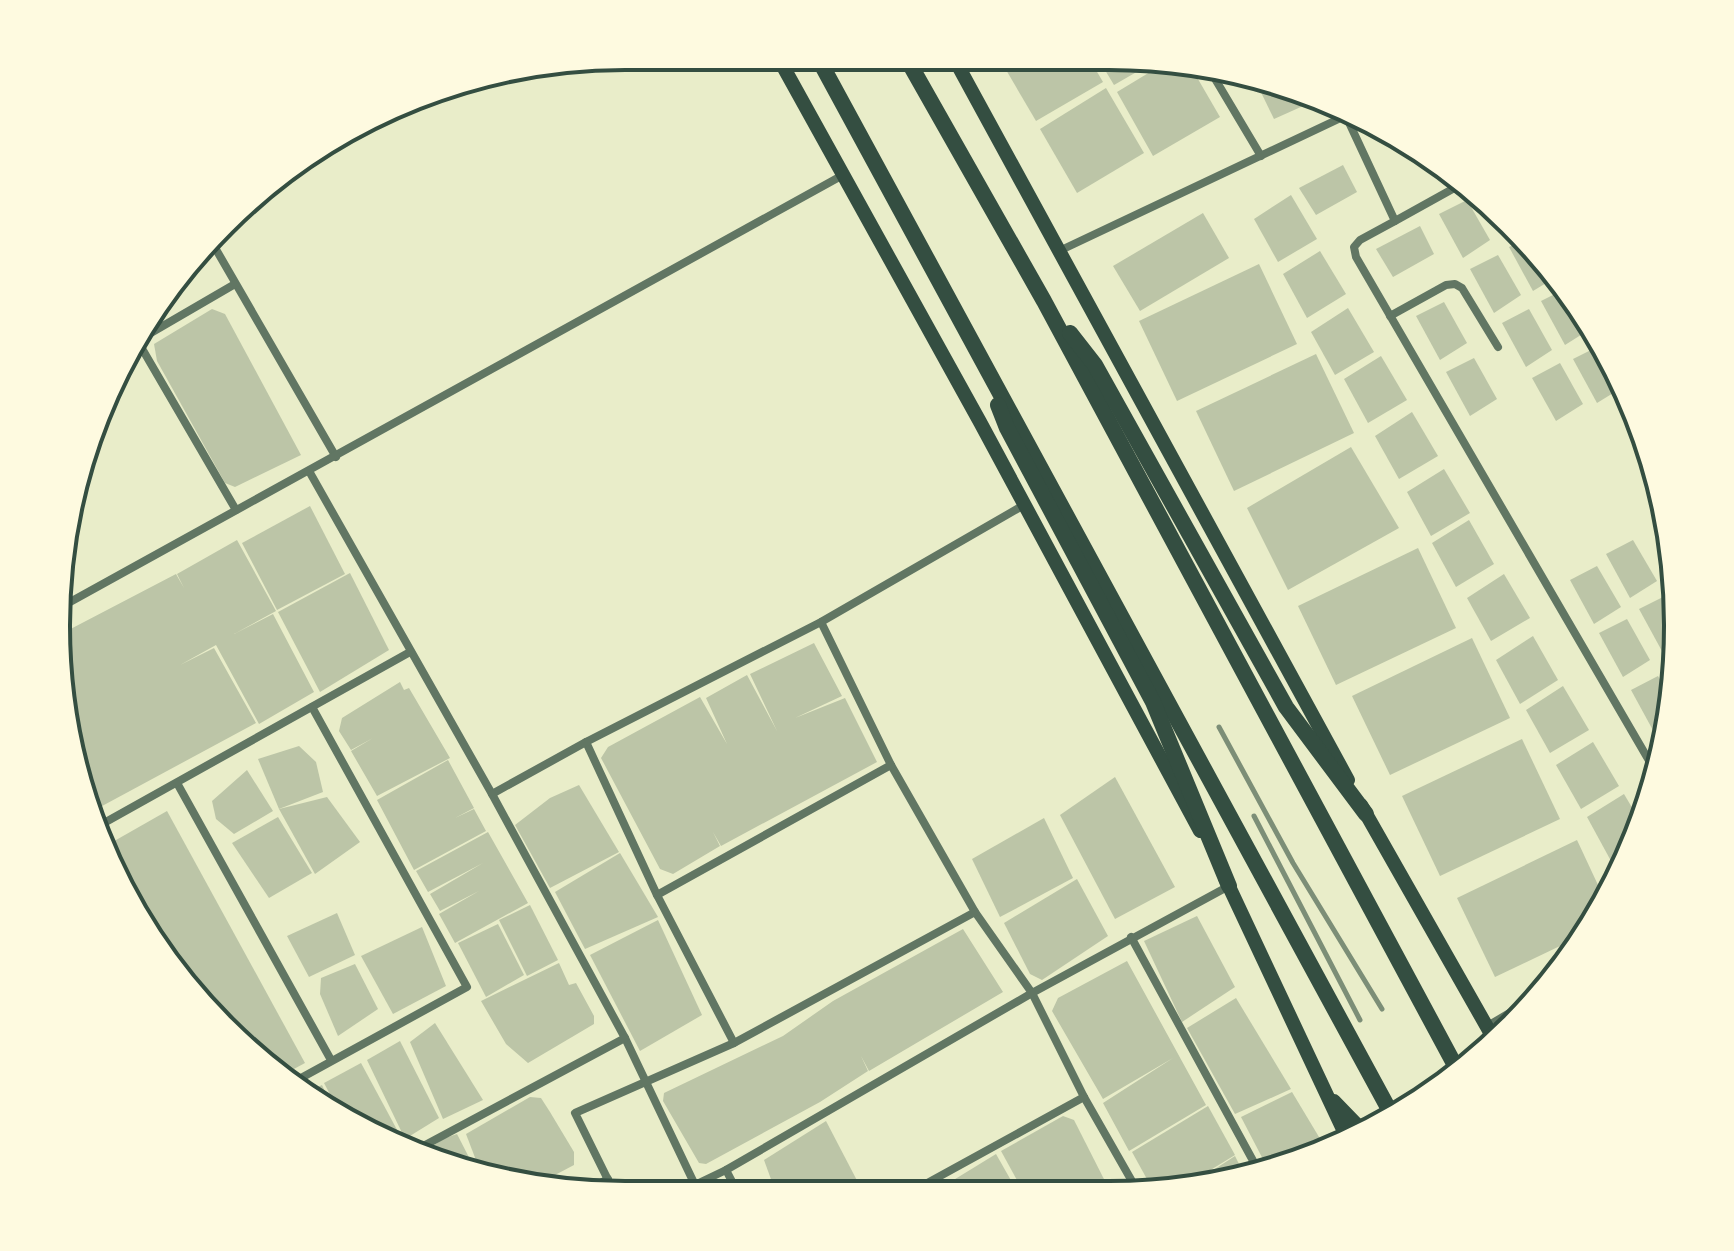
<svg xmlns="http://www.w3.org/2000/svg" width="1734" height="1251" font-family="Ubuntu,sans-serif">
<rect width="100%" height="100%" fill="#e9edc9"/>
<g fill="#bcc5a7">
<polygon points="1002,63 1093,65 1103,82 1036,121"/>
<polygon points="1102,65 1147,66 1114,85"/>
<polygon points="1160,66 1191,67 1220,117 1153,156 1117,92"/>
<polygon points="1255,80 1295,95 1312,102 1274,119"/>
<polygon points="1106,88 1144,153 1077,193 1040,129"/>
<polygon points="1343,165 1357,192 1316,215 1299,188"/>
<polygon points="1291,195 1317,239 1278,262 1254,219"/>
<polygon points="1467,200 1490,240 1463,258 1439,214"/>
<polygon points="1488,210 1493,214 1511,229 1502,235"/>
<polygon points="1203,213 1229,258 1140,311 1113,266"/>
<polygon points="1420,226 1434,254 1393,277 1376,249"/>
<polygon points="1524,240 1537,250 1556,277 1533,291 1509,247"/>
<polygon points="1320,251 1346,294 1307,318 1283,274"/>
<polygon points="1498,255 1521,295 1494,313 1470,269"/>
<polygon points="1259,264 1297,344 1177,401 1139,321"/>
<polygon points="1565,289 1592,328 1565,345 1541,301"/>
<polygon points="1444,302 1467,343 1440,360 1416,316"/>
<polygon points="1348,308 1374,352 1335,375 1311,332"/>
<polygon points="212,309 225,314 301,455 235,487 225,483 157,361 154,344"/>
<polygon points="1529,309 1552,350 1526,367 1502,323"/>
<polygon points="1601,345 1623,387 1597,403 1573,359"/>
<polygon points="1316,354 1354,433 1234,491 1196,411"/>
<polygon points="1381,356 1407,400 1368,423 1344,379"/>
<polygon points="1474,358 1497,399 1470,416 1446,372"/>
<polygon points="1560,363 1583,404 1556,421 1532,378"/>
<polygon points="1412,412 1438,456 1399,479 1375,436"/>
<polygon points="1351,447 1399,528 1288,590 1247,508"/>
<polygon points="1444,469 1470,513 1431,536 1407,492"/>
<polygon points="310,506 345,574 277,610 242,543"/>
<polygon points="1469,520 1494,564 1456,587 1432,543"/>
<polygon points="237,540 276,611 234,634 273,614 314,692 259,724 216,645 180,665 214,648 256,723 91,812 61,699 61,634 176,574 184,588 177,574"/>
<polygon points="1633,540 1657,581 1630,598 1606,554"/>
<polygon points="1418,548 1456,628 1336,685 1298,606"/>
<polygon points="1597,566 1621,607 1594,624 1570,580"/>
<polygon points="350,573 389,650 320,692 278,612"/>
<polygon points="1504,574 1530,618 1491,641 1467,598"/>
<polygon points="1667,595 1675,610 1676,645 1663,653 1639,609"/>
<polygon points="1627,619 1650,660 1623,677 1599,633"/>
<polygon points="1533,636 1558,680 1520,704 1496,660"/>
<polygon points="1472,638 1510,718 1390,775 1352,696"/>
<polygon points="814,643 842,696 795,718 845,698 877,762 721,846 713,832 720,846 673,874 660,869 601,758 608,747 700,697 727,744 706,698 747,675 777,731 750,674"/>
<polygon points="1658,676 1671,698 1666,726 1655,734 1631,690"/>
<polygon points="400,682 404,690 409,688 450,758 377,796 351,751 373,738 351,750 339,731 342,718"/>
<polygon points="1563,686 1589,730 1550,753 1526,710"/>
<polygon points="1522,739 1560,819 1440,876 1402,796"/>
<polygon points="1593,742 1619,786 1581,809 1556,765"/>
<polygon points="299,746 316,762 323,792 279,809 258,759"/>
<polygon points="448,760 474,808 455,818 474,809 486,831 414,870 377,800"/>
<polygon points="247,770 273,811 234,834 216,819 212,801"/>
<polygon points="1115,777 1175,887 1115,919 1060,815"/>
<polygon points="579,785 619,852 550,888 515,825 550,798"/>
<polygon points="1624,794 1640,821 1630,850 1611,861 1587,817"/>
<polygon points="327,797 360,842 315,874 279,809"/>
<polygon points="167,811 305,1063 279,1077 197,1001 102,848"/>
<polygon points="278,817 312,873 269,898 232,843"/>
<polygon points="1044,818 1073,878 1000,917 972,859"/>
<polygon points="488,832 528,903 455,943 439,914 479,891 440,911 430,894 483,863 428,892 416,871"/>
<polygon points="1577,840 1605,900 1583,935 1495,977 1457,898"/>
<polygon points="620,853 658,917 585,949 555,892"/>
<polygon points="1077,879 1108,936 1042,980 1030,974 1004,923"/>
<polygon points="530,905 558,960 527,976 499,920"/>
<polygon points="337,913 355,955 309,977 287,936"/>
<polygon points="1197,916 1235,987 1182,1022 1144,941"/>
<polygon points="658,920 702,1015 640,1051 590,955"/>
<polygon points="498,924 524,975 486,997 458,943"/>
<polygon points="422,927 446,986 393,1014 361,956"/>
<polygon points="963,929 1003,992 869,1071 861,1056 868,1071 820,1102 706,1164 699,1163 663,1101 664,1093 783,1036 833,1001"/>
<polygon points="1127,961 1206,1105 1129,1151 1103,1103 1173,1058 1103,1099 1052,1011 1058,998"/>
<polygon points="559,963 569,985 576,983 594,1016 594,1024 528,1063 506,1044 481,1001"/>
<polygon points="355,964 378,1009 338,1036 320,994 321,978"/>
<polygon points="1236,998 1291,1089 1235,1114 1187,1028"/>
<polygon points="435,1023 483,1100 443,1119 410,1042"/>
<polygon points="400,1041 439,1118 405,1139 367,1060"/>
<polygon points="361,1063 402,1139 394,1144 374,1136 342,1117 324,1083"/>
<polygon points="322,1085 335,1113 305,1093"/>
<polygon points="1292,1092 1325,1147 1266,1165 1241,1117"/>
<polygon points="530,1097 541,1098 550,1112 574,1152 574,1165 536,1185 482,1176 466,1134"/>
<polygon points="1208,1106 1235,1155 1178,1190 1153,1190 1132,1152"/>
<polygon points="1063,1116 1074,1120 1110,1191 1023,1191 1001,1151"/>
<polygon points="826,1121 863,1192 776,1193 764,1160"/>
<polygon points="457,1134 478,1175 420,1154 445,1138"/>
<polygon points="996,1154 1017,1191 934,1192"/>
<polygon points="1235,1156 1243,1172 1184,1190 1184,1189"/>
</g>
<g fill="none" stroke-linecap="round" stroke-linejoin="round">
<polyline stroke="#617663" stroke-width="5" points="1488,1024 1542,992"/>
<g stroke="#617663" stroke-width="8">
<polyline points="1208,67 1261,156"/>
<polyline points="1346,116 1395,221 1360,240 1354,247 1356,257 1658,776"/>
<polyline points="1395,221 1458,186"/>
<polyline points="210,239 336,457"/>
<polyline points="1059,251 1347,115"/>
<polyline points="1390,316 1446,285 1455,284 1462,288 1498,347"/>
<polyline points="137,340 236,510"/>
<polyline points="137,341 235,284"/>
<polyline points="309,471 492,794 625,1038 695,1185"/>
<polyline points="1669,559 1674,568"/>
<polyline points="61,607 843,175"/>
<polyline points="821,622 891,765 975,912 1032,993 1084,1097 1137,1190"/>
<polyline points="586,742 657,895 734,1043"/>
<polyline points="177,783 331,1060"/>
<polyline points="492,794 586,742 821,622 1024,505"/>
<polyline points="95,828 410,652"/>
<polyline points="657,895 891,765"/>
<polyline points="1131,937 1257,1168"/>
<polyline points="290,1084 467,987 312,707"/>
<polyline points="414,1151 625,1038"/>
<polyline points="726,1170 738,1193"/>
<polyline points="911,1192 1084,1097"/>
<polyline points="582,1193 608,1179"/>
<polyline points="678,1193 726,1170 1032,993 1229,886"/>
<polyline points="615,1194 575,1113 734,1043 975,912"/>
</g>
<g stroke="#344e41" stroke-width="14">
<polyline points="779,59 980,422 1200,831"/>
<polyline points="956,62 1348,780"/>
<polyline points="1361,805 1495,1041"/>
<polyline points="1225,878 1348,1140"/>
<polyline points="1334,1101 1365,1133"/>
</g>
<g stroke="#344e41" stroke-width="16">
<polyline points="819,60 1392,1115"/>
<polyline points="908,61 1044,301 1458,1071"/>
<polyline points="1070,333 1095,365 1286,707 1366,814"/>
<polyline points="998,405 1007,428 1153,702 1229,886"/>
</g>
<g stroke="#7c8e77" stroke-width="5">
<polyline points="1219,727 1293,863 1382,1009"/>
<polyline points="1254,816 1360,1020"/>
</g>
</g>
<path d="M0 0H1734V1251H0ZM625 70H1109A555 555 0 0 1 1664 625V626A555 555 0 0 1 1109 1181H625A555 555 0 0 1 70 626V625A555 555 0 0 1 625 70Z" fill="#fefae0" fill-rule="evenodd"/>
<path fill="none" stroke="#344e41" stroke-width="4" d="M625 70H1109A555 555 0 0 1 1664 625V626A555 555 0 0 1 1109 1181H625A555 555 0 0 1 70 626V625A555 555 0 0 1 625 70Z"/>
</svg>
